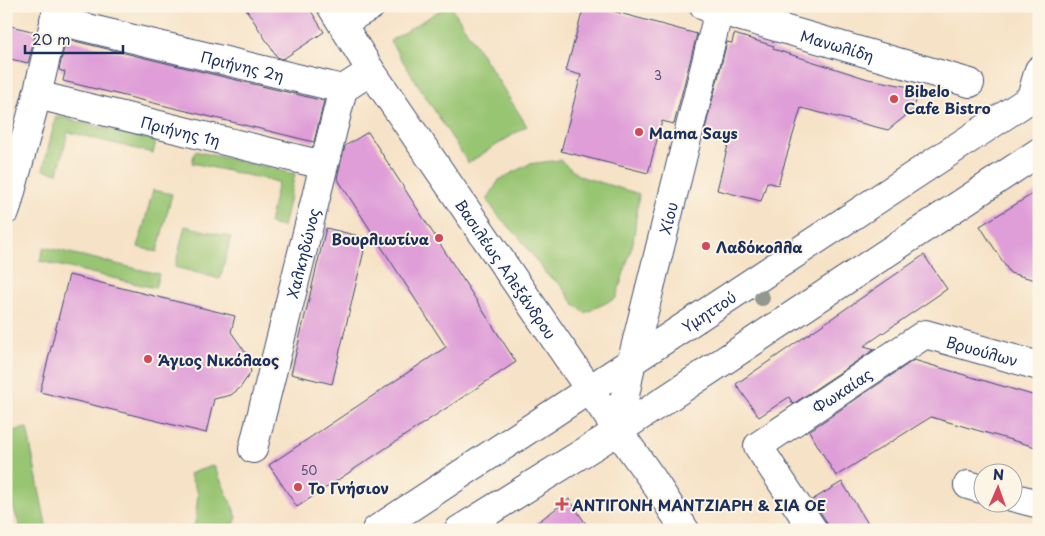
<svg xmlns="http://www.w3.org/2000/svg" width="1045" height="536" font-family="'Playpen Sans',sans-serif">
<rect width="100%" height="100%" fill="#fcf5e5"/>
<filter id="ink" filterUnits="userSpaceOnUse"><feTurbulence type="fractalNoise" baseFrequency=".02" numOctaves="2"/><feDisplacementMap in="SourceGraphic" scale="10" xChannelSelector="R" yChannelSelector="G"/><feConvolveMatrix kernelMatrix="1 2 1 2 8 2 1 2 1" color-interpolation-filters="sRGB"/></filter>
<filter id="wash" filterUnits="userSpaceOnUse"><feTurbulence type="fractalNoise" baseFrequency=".0096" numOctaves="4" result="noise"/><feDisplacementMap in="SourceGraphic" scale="20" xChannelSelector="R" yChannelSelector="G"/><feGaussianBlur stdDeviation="1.12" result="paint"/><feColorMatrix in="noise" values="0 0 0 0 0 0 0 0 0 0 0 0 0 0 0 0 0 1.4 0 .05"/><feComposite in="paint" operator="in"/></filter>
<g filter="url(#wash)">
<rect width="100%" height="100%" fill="#f6e2c6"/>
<g fill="#98c572" stroke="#5a7a68">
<polygon points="447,6 451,6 527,126 468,163 390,41"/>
<polygon points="56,116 156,141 153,153 68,132 58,173 43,170"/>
<polygon points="195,151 295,174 283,227 269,224 278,182 192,163"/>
<polygon points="560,160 579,176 639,194 633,243 616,298 585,313 574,304 560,284 547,275 519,237 500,218 487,200 499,180 529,164"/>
<polygon points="153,190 172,194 157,252 138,247"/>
<polygon points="185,226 231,237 220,279 175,267"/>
<polygon points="44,247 159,274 155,288 40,261"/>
<polygon points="27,428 47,530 21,530 6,486 6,432"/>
<polygon points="214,465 237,517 232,530 188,530 195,524 198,493 189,474"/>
</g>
<g id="blocks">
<g fill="#df9ed8">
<polygon points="244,6 308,6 324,32 283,59 277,57"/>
<polygon points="584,6 594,6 697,34 674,124 662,121 648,173 561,151 581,75 566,71"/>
<polygon points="6,25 36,32 28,63 6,58"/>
<polygon points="734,34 774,46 773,49 868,79 920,89 913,110 888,130 801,108 778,185 767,182 761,201 717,190 729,141 704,133 727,42 732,43"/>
<polygon points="66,39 324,101 314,142 63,81 65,72 59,70"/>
<polygon points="368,132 516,362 297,507 269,465 446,347 337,178 345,146"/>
<polygon points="1039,190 1039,281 1010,273 980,226"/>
<polygon points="326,228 367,238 332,384 291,374"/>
<polygon points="924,255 947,289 864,346 875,349 793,404 789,397 759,417 736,384"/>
<polygon points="69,275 235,316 231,332 246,353 251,372 240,388 231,395 214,399 206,433 40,392"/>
<polygon points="914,360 1039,397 1039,448 931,417 836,476 809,431"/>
<polygon points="842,482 872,530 829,530 826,521 812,500"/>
<polygon points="569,499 590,530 527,530"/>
</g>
</g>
</g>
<g filter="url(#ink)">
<use href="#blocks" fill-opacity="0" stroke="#3c4a6e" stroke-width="1"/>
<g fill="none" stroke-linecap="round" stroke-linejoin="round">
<g stroke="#3c4a6e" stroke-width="30">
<g id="street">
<path id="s1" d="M331,6L371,71L618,431"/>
<path id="s2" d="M704,6L970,83"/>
<path id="s3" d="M54,20L343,89"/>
<polyline points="343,22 371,6"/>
<path id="s4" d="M37,95L323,165"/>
<polyline points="1031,97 1039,70"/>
<polyline points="6,210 37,95 58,6"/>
<path id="s5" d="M253,449L343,89L371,71"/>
<polyline points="968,485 982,489"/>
<polyline points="1012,497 1039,504"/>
<path id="s6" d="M813,530L758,446L925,334L1039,366"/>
</g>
</g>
<g stroke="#3c4a6e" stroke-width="30">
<g id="secondary">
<path id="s7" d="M618,431L632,360L720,6"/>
<polyline points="618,431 653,480 685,530"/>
<path id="s8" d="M376,530L1039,93"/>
<polyline points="459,530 618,431 1039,152"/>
</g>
</g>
<use href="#street" stroke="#fff" stroke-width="28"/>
<use href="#secondary" stroke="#fff" stroke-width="28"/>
</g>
<circle fill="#929890" cx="762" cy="298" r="8"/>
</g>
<g fill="#d1495b" stroke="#fcf5e5" stroke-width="2">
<circle cx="894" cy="99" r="5"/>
<circle cx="639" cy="132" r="5"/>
<circle cx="439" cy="238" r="5"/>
<circle cx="706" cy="246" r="5"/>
<circle cx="148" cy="359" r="5"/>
<circle cx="298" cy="487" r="5"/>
<path d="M559.5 496.5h5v5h5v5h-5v5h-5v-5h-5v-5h5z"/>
</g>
<g text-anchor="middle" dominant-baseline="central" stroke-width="4" stroke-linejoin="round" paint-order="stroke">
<g font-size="12" fill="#4c4b7c">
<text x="658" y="75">3</text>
<text x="309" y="470">50</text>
</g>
<g font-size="15" fill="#1b2f5e" stroke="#fcf5e5">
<text stroke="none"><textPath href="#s2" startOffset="139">Μανωλίδη</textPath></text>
<text stroke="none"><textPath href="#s3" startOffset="194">Πριήνης 2η</textPath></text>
<text stroke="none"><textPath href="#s4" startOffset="148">Πριήνης 1η</textPath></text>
<text stroke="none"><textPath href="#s7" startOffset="219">Χίου</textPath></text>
<text stroke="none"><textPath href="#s5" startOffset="202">Χαλκηδώνος</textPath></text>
<text stroke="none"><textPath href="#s1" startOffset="316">Βασιλέως Αλεξάνδρου</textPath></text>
<text stroke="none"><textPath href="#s8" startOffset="398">Υμηττού</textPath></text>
<text stroke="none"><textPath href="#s6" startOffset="361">Βρυούλων</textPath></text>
<text stroke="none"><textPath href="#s6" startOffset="201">Φωκαίας</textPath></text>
</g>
<g font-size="15" font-weight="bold" fill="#1b2f5e" stroke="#fcf5e5" text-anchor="start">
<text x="904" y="90">Bibelo<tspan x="904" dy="17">Cafe Bistro</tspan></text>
<text x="649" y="132">Mama Says</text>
<text x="429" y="238" text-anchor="end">Βουρλιωτίνα</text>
<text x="716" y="246">Λαδόκολλα</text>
<text x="158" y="359">Άγιος Νικόλαος</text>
<text x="308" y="487">Το Γνήσιον</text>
<text x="572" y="504">ΑΝΤΙΓΟΝΗ ΜΑΝΤΖΙΑΡΗ &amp; ΣΙΑ ΟΕ</text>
</g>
</g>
<rect width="1045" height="536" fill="none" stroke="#fcf5e5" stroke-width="25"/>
<g transform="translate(998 488) rotate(2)"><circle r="24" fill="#fcf5e5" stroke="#a2a6af"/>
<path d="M0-4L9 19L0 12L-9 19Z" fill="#d1495b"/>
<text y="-8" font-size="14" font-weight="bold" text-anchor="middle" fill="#1b2f5e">N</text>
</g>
<path d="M25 45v8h98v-8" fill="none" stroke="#1b2f5e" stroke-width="2.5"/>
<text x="32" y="45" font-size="15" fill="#1b2f5e" stroke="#fcf5e5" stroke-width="4" paint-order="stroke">20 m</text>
</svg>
